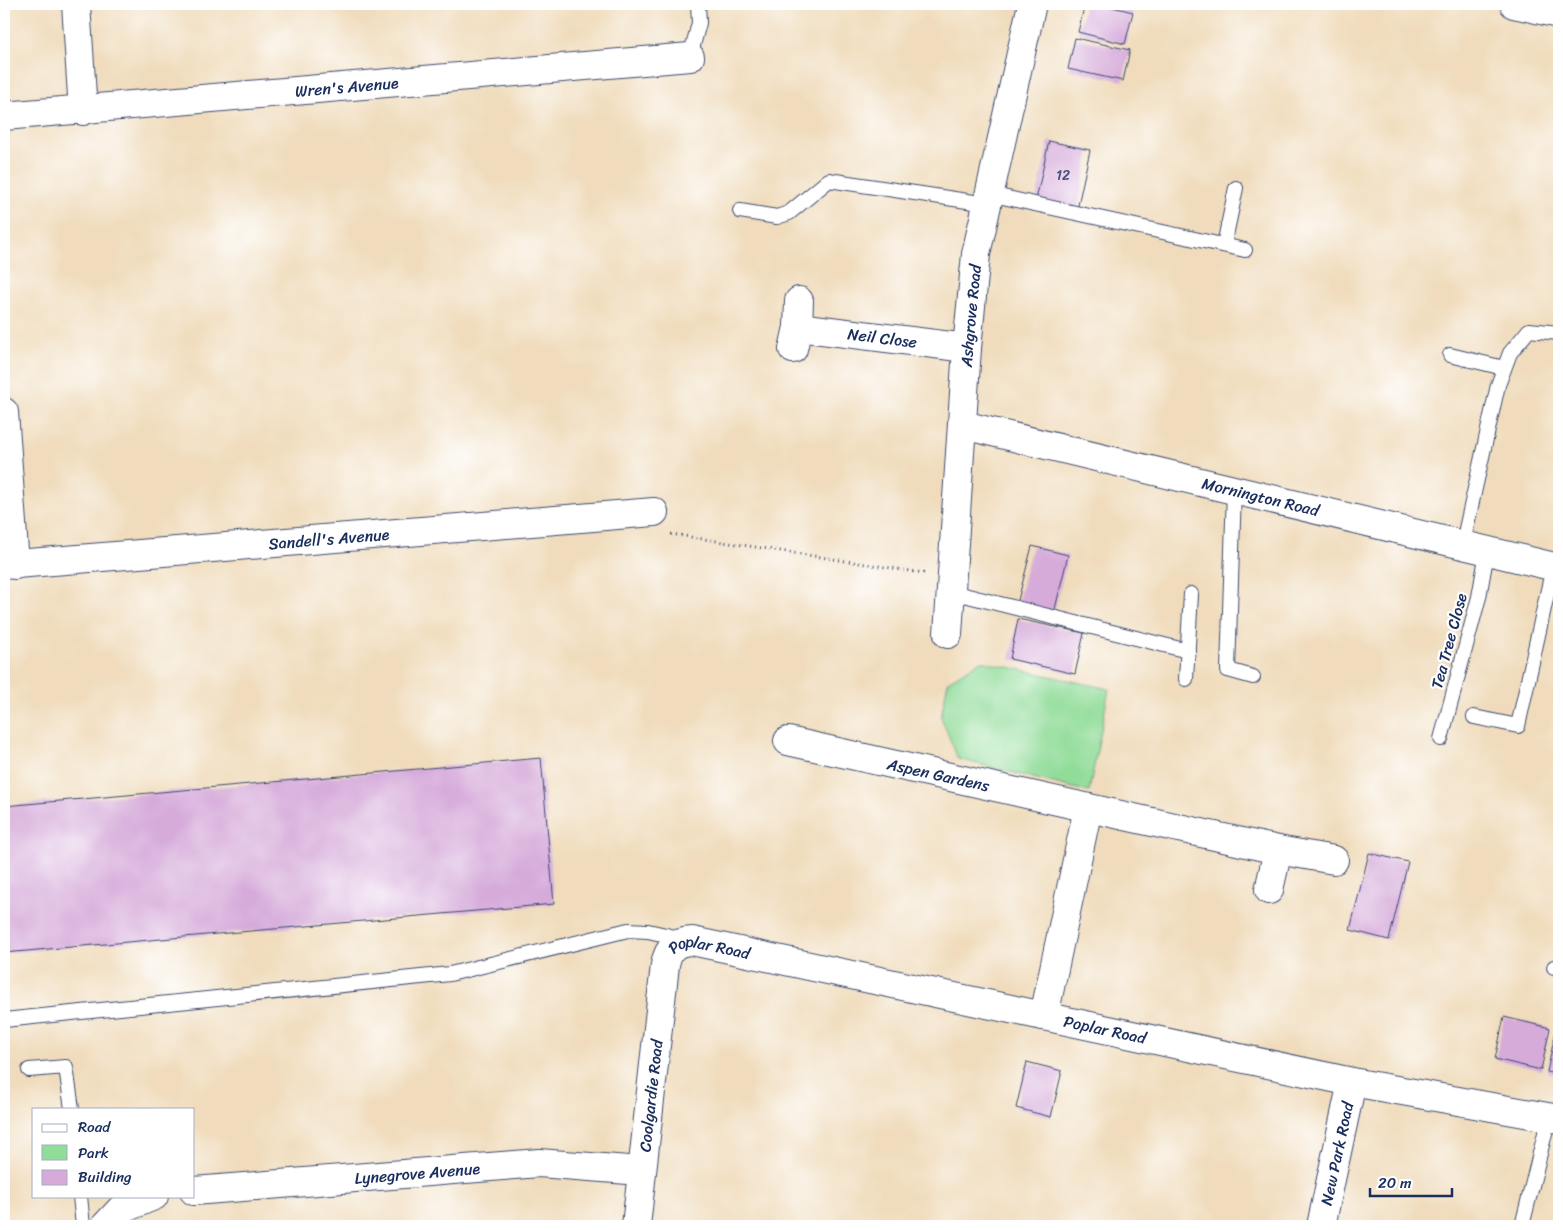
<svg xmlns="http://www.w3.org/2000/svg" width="1563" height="1230" font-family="Sriracha,sans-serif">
<rect width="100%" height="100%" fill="#fff"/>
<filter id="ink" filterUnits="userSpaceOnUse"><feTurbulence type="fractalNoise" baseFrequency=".02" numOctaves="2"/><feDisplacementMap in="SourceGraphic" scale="10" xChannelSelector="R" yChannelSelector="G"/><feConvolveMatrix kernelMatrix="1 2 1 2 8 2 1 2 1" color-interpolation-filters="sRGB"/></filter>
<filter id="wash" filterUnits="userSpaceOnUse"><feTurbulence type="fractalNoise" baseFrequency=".0096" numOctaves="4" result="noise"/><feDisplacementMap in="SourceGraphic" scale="20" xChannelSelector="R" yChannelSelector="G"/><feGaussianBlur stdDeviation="1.12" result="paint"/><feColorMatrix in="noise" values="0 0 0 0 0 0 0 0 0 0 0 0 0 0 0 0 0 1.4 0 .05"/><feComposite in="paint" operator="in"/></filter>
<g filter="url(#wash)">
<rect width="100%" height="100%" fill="#f0dcbc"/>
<polygon fill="#90dc98" stroke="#56867b" points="981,661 1109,689 1089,792 958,759 941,717 948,681"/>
<g id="blocks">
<g fill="#d6abda">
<polygon points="1085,4 1100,4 1133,12 1125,44 1078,32"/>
<polygon points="1075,38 1130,50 1123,81 1068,69"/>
<polygon points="1049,141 1090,150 1077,210 1036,200"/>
<polygon points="1032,546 1068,555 1054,613 1017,604"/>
<polygon points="1018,619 1084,633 1075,674 1010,659"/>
<polygon points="541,758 554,904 4,953 4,806"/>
<polygon points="1369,853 1408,862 1389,940 1350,930"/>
<polygon points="1504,1017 1550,1028 1541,1070 1495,1059"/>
<polygon points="1556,1030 1559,1031 1559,1075 1547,1072"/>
<polygon points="1027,1062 1062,1071 1051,1117 1016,1108"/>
</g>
</g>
</g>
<g filter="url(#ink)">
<use href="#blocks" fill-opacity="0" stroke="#3b496c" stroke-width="1"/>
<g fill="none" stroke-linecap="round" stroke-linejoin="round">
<g stroke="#3b496c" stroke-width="16">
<g id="lane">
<polyline points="690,57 699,23 698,4"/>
<polyline points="989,194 1245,250"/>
<polyline points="740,211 777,217 789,213 829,180 987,204"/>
<polyline points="1224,245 1236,188"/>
<polyline points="1450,355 1504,368"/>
<polyline points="1234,491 1228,670 1253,677"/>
<polyline points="1462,547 1498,385 1510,353 1529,330 1559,333"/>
<polyline points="952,592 1188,651"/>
<polyline points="1186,679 1191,594"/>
<polyline points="1474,717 1518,726 1553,567"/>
<polyline points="1441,739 1479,597 1487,552"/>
<polyline points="1554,967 1559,968"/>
<polyline points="4,1020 450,974 628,930 648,931 684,939"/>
<polyline points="29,1070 66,1067 72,1109"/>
<polyline points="80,1196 83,1226"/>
<polyline points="1522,1226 1549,1117"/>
</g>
</g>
<g stroke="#3b496c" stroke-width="30">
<g id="street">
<polyline points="76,4 83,111"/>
<polyline points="1514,4 1559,14"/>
<path id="s1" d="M4,116L690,57"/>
<path id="s2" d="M798,327L967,348"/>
<polyline points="793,349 798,327 799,301"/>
<polyline points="4,412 15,565"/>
<path id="s3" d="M963,425L1559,568"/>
<path id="s4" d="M4,565L654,512"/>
<path id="s5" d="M948,634L967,348L976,254L1032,4"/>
<path id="s6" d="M788,741L1278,850L1334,860"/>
<polyline points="1269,890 1278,850"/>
<polyline points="1044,1016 1088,808"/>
<path id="s7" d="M194,1191L539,1163L641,1171"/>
<polyline points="105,1226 120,1210 154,1196"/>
<path id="s8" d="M636,1226L665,965C668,948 675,942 692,941L1352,1082L1559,1119"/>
<path id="s9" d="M1321,1226L1352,1082"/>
</g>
</g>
<polyline stroke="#3b496c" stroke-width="3" stroke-dasharray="1 4" stroke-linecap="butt" points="671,534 924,573"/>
<use href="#lane" stroke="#fff" stroke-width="14"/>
<use href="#street" stroke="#fff" stroke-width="28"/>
</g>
</g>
<g text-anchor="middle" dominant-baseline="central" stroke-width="4.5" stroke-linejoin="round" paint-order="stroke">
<g font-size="14" fill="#4a4e7d">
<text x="1063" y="175">12</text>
</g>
<g font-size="16" fill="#1b2f5e" stroke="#fff">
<text stroke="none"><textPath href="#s1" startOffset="344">Wren's Avenue</textPath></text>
<text stroke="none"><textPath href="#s5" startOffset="319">Ashgrove Road</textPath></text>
<text stroke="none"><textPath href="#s2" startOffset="85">Neil Close</textPath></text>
<text stroke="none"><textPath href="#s3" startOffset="306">Mornington Road</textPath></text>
<text stroke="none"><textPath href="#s4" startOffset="326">Sandell's Avenue</textPath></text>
<text transform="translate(1449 641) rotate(-75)">Tea Tree Close</text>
<text stroke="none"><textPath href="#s6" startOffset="154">Aspen Gardens</textPath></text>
<text stroke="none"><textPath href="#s8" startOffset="320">Poplar Road</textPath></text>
<text stroke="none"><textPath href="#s8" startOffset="725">Poplar Road</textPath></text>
<text stroke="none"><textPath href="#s8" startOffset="131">Coolgardie Road</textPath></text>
<text stroke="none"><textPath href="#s9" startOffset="74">New Park Road</textPath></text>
<text stroke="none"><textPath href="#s7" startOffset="224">Lynegrove Avenue</textPath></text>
</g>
</g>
<rect width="1563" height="1230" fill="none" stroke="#fff" stroke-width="20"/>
<rect x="32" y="1108" width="162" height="90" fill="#ffffff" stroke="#a4acbf"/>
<rect x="42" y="1124" width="25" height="8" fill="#ffffff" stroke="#a4acbf"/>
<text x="78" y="1132" font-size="15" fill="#1b2f5e">Road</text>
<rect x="42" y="1145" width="25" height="15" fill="#90dc98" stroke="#a4acbf"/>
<text x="78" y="1158" font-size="15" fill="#1b2f5e">Park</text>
<rect x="42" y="1170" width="25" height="15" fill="#d6abda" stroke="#a4acbf"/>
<text x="78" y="1182" font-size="15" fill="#1b2f5e">Building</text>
<path d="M1370 1188v8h82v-8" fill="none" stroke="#1b2f5e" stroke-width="2.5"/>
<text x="1378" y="1188" font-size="15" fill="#1b2f5e" stroke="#ffffff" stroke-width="4" paint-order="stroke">20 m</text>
</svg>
